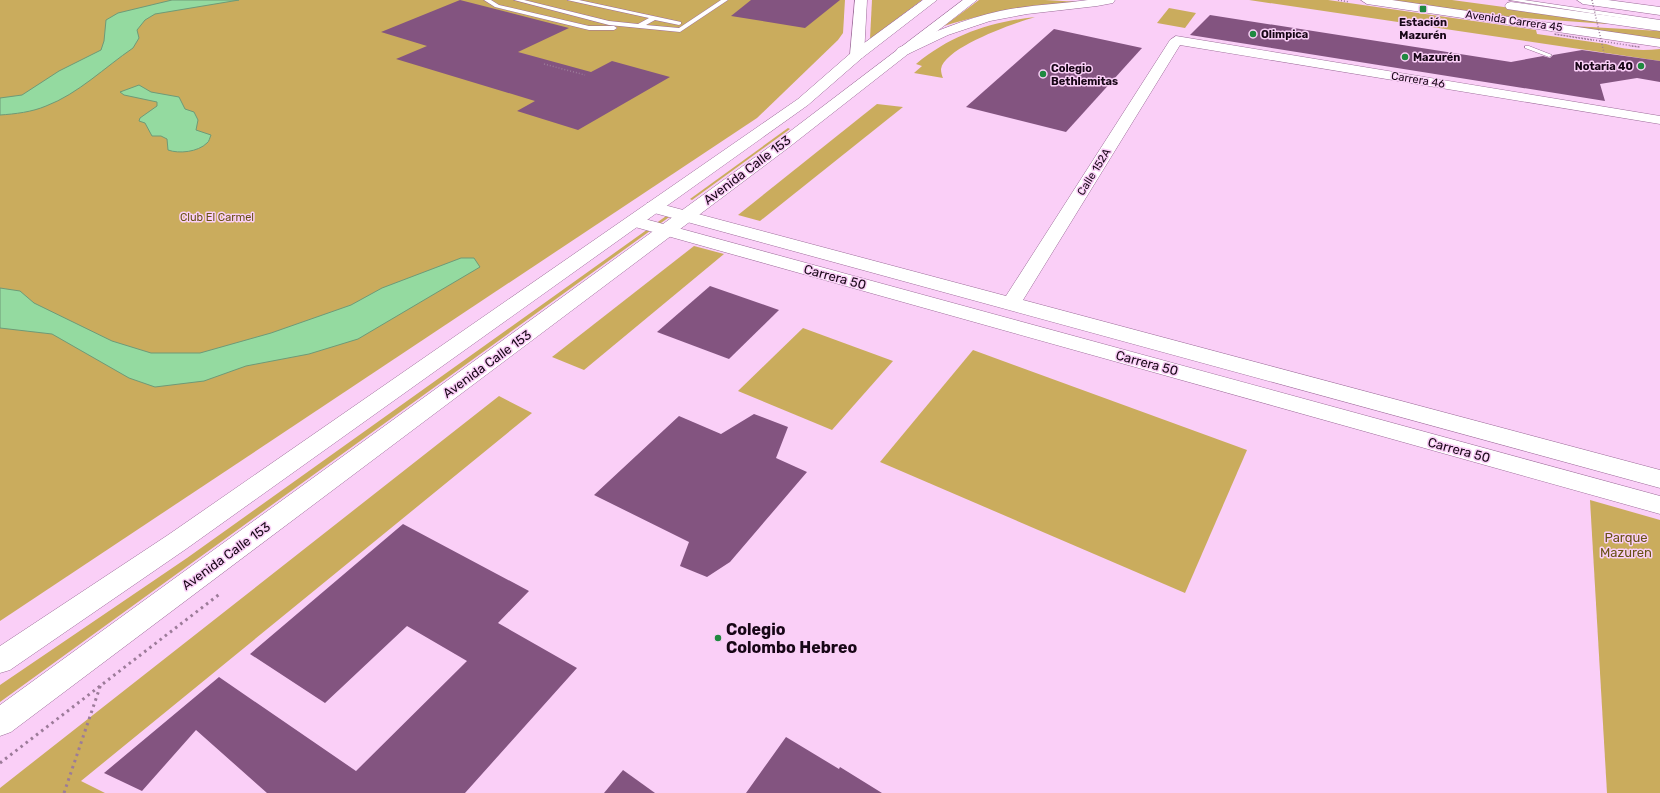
<svg xmlns="http://www.w3.org/2000/svg" width="1660" height="793" font-family="Rubik,sans-serif">
<rect width="100%" height="100%" fill="#facff7"/>
<g fill="#caac5d">
<polygon points="0,0 845,0 843,33 838,40 757,118 0,621"/>
<polygon points="872,0 922,0 870,39"/>
<path d="M979,0H1045L1081,2C1031,7 991,11 944,26Z"/>
<path d="M1249,0H1328L1536,30L1537,34L1606,44C1624,50 1641,51 1660,49V61Z"/>
<polygon points="1378,0 1452,0 1606,21 1607,24 1483,15"/>
<polygon points="1169,8 1196,13 1185,28 1157,23"/>
<path d="M1035,17C1015,23 945,47 941,69C941,72 942,76 943,78L914,73L922,66L916,64C951,35 990,22 1035,17Z"/>
<polygon points="1555,25 1660,31 1660,40"/>
<polygon points="877,104 903,107 760,221 738,215"/>
<polygon points="788,128 790,129 692,200 690,199"/>
<polygon points="669,214 672,215 0,702 0,685 187,558"/>
<polygon points="694,246 724,254 584,370 552,357"/>
<polygon points="803,328 893,361 832,430 738,391"/>
<polygon points="973,350 1247,450 1185,593 880,462"/>
<polygon points="499,396 532,413 81,781 105,793 0,793 0,788"/>
<polygon points="1590,500 1660,520 1660,793 1607,793"/>
</g>
<g fill="#94daa0" stroke="#6e9a77">
<path d="M172,0H239L155,14L145,20L137,30L139,38L133,48C105,67 78,94 46,106C32,112 15,114 0,115V98L22,95L59,71L101,50L104,41L106,20L118,13Z"/>
<path d="M139,85L151,92L179,97L185,109L194,112L198,120L196,130L211,135C210,137 209,142 207,143C198,152 179,154 168,150L167,139L161,136H152L145,123L139,121L140,118L157,106V102L124,95L120,92Z"/>
<polygon points="461,258 474,258 480,267 358,339 309,354 246,366 204,381 155,387 129,378 52,334 0,328 0,288 20,291 34,303 112,341 151,353 200,353 271,333 351,305 382,288"/>
</g>
<g fill="#835480">
<polygon points="460,0 569,28 518,52 591,72 612,61 670,77 578,130 517,111 535,101 396,59 427,46 381,32"/>
<polygon points="751,0 840,0 805,28 731,16"/>
<polygon points="1210,15 1511,62 1543,56 1550,58 1553,55 1582,50 1660,61 1660,82 1637,78 1600,84 1605,101 1190,35"/>
<polygon points="1054,29 1142,48 1066,132 966,107"/>
<polygon points="710,286 779,310 729,359 657,332"/>
<polygon points="754,414 788,427 776,458 807,472 730,562 707,577 680,566 689,542 594,495 679,416 721,434"/>
<polygon points="403,524 529,591 498,623 577,668 465,793 267,793 196,730 142,791 104,773 219,677 356,771 467,661 407,626 325,703 250,654"/>
<polygon points="786,737 839,769 840,767 882,793 746,793"/>
<polygon points="623,770 655,793 604,793"/>
</g>
<g fill="none" stroke-linecap="round" stroke-linejoin="round">
<g stroke="#9c6c99" stroke-width="1">
<g id="service">
<polygon points="484,0 491,0 499,5 589,26 614,26 617,28 614,30 589,30 495,7"/>
<polygon points="514,0 524,0 609,21 638,24 649,18 567,0 579,0 681,22 681,24 679,25 655,20 646,25 679,28 721,0 728,0 680,32 609,25"/>
<polygon points="1509,0 1524,0 1660,20 1660,24"/>
<polygon points="1525,46 1529,46 1552,55 1549,57 1525,48"/>
</g>
</g>
<g stroke="#9c6c99" stroke-width="1">
<g id="minor">
<polygon points="1176,36 1660,116 1660,124 1180,45 1023,300 1660,470 1660,488 647,211 644,207 647,203 653,202 1006,296 1170,40"/>
<polygon points="634,216 1660,496 1660,514 628,225 625,221 628,217"/>
</g>
</g>
<g stroke="#9c6c99" stroke-width="1">
<g id="primary">
<polygon points="923,0 937,0 862,58 808,105 186,549 10,670 0,673 0,646 168,535 798,99 852,52"/>
<polygon points="963,0 977,0 788,148 11,732 0,736 0,705 776,142"/>
</g>
</g>
<g stroke="#9c6c99" stroke-width="1">
<g id="trunk">
<polygon points="855,0 867,0 864,55 862,58 852,58 850,55"/>
<path d="M1088,0H1115L1113,3L1097,6L1027,14L990,21L948,35L908,54H898L896,51L898,48C931,33 964,19 1000,11C1029,5 1059,4 1088,0Z"/>
<polygon points="1361,0 1392,0 1660,39 1660,47 1367,4"/>
<polygon points="1577,0 1608,0 1660,7 1660,15 1583,4"/>
<polygon points="1511,2 1660,23 1660,31 1507,9 1505,6 1507,3"/>
</g>
</g>
<g stroke="#9c7b99" stroke-width="1.5" stroke-dasharray="1 2" stroke-linecap="butt">
<polyline points="1338,0 1349,2"/>
<polyline points="544,64 585,75"/>
</g>
<g stroke="#9c7b99" stroke-width="3" stroke-dasharray="2.5 4" stroke-linecap="butt">
<polyline points="0,763 221,593"/>
<polyline points="64,793 101,684"/>
</g>
<use href="#service" fill="#fff" fill-rule="evenodd"/>
<use href="#minor" fill="#fff" fill-rule="evenodd"/>
<use href="#primary" fill="#fff" fill-rule="evenodd"/>
<use href="#trunk" fill="#fff" fill-rule="evenodd"/>
<g stroke="#9c7b99" stroke-width="1.5" stroke-dasharray="1 2" stroke-linecap="butt">
<polyline points="1592,0 1604,53"/>
<polyline points="1592,40 1554,34 1640,47 1630,46"/>
</g>
</g>
<g fill="#1f8940" stroke="#facff7" stroke-width="1.5">
<rect x="1419" y="5" width="8" height="8" rx="2"/>
<circle cx="1253" cy="34" r="4"/>
<circle cx="1405" cy="57" r="4"/>
<circle cx="1641" cy="66" r="4"/>
<circle cx="1043" cy="74" r="4"/>
<circle cx="718" cy="638" r="4"/>
</g>
<g text-anchor="middle" dominant-baseline="central" stroke-width="3" stroke-linejoin="round" paint-order="stroke">
<g font-size="11" fill="#170616" stroke="#facff7">
<text transform="translate(1514 21) rotate(8)">Avenida Carrera 45</text>
<text transform="translate(1418 80) rotate(9)">Carrera 46</text>
<text transform="translate(1094 172) rotate(-58)">Calle 152A</text>
</g>
<g font-size="11" font-weight="bold" fill="#170616" stroke="#facff7" text-anchor="start">
<text x="1423" y="22" text-anchor="middle">Estación<tspan x="1423" dy="13">Mazurén</tspan></text>
<text x="1261" y="34">Olimpica</text>
<text x="1413" y="57">Mazurén</text>
<text x="1633" y="66" text-anchor="end">Notaria 40</text>
<text x="1051" y="68">Colegio<tspan x="1051" dy="13">Bethlemitas</tspan></text>
</g>
<g font-size="11" fill="#685214" stroke="#facff7">
<text x="217" y="217">Club El Carmel</text>
</g>
<g font-size="13" fill="#170616" stroke="#facff7">
<text transform="translate(747 170) rotate(-37)">Avenida Calle 153</text>
<text transform="translate(835 277) rotate(15)">Carrera 50</text>
<text transform="translate(1147 363) rotate(15)">Carrera 50</text>
<text transform="translate(487 364) rotate(-36)">Avenida Calle 153</text>
<text transform="translate(1459 450) rotate(15)">Carrera 50</text>
<text transform="translate(226 556) rotate(-36)">Avenida Calle 153</text>
</g>
<g font-size="13" fill="#685214" stroke="#facff7">
<text x="1626" y="537">Parque<tspan x="1626" dy="15">Mazuren</tspan></text>
</g>
<g font-size="16" font-weight="bold" fill="#170616" stroke="#facff7" text-anchor="start">
<text x="726" y="629">Colegio<tspan x="726" dy="18">Colombo Hebreo</tspan></text>
</g>
</g>
</svg>
